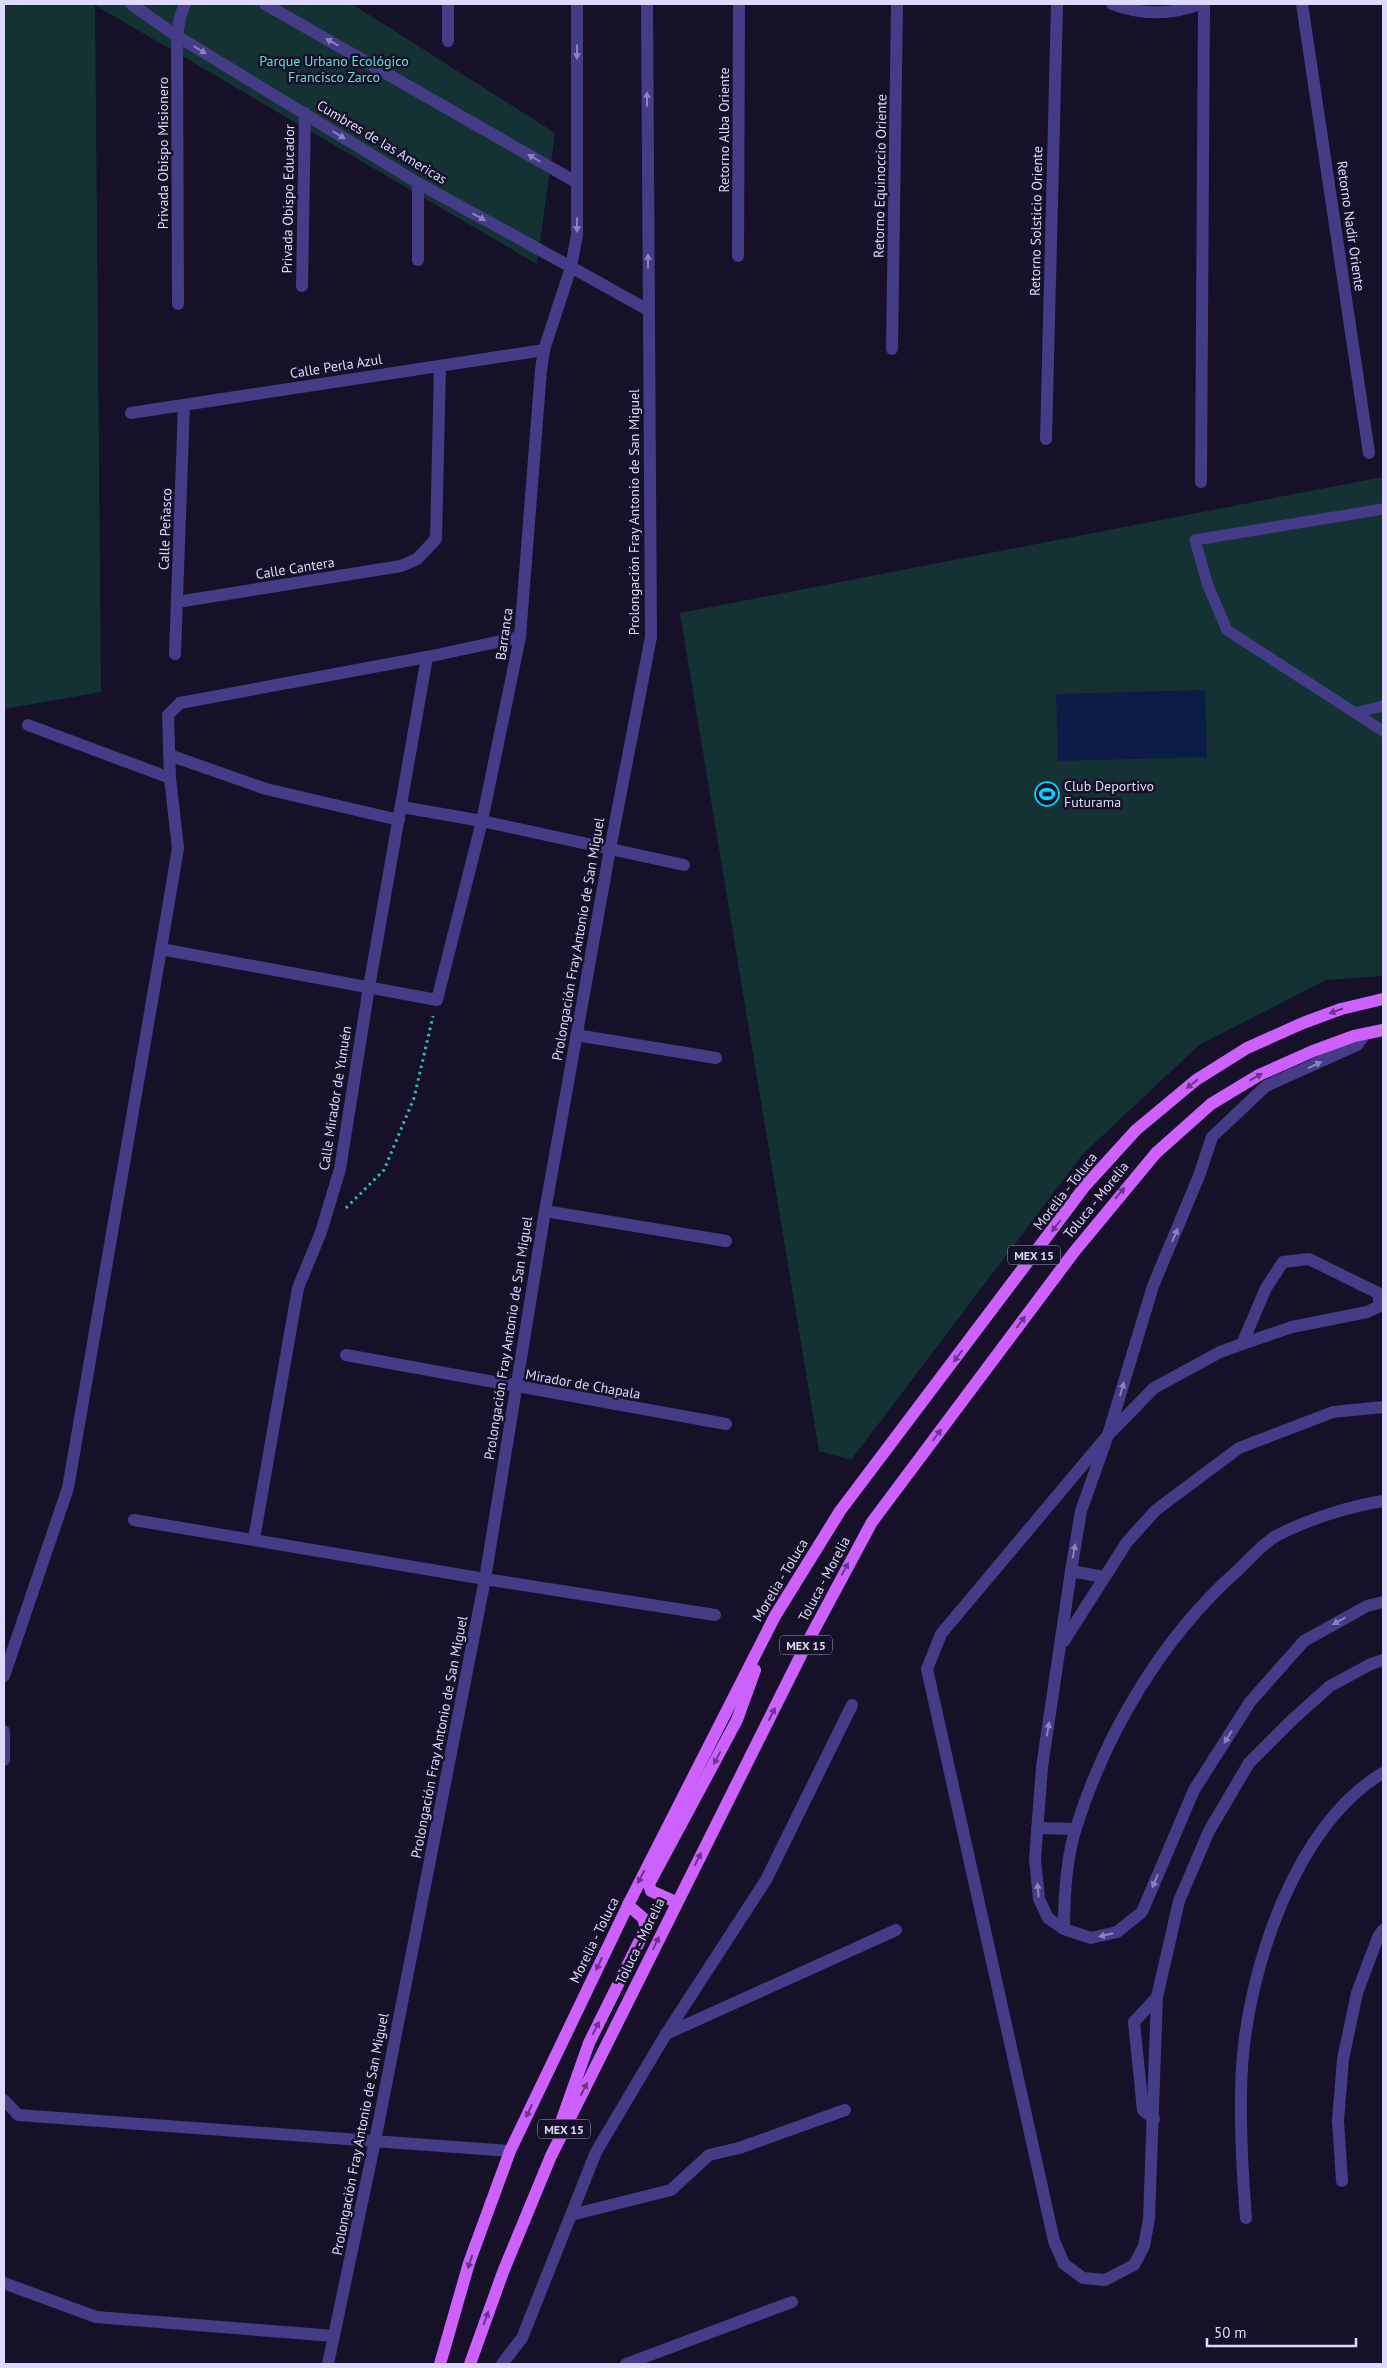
<svg xmlns="http://www.w3.org/2000/svg" width="1387" height="2368" font-family="'PT Sans',sans-serif">
<rect width="100%" height="100%" fill="#161129"/>
<g fill="#143233">
<polygon points="4,4 352,4 555,133 537,264 95,5 101,692 4,709"/>
<polygon points="1383,477 1383,976 1326,980 1199,1045 1083,1154 851,1460 819,1451 680,613"/>
</g>
<polygon fill="#0b1d47" points="1205,690 1207,757 1058,761 1056,694"/>
<g fill="none" stroke-linecap="round" stroke-linejoin="round">
<polyline stroke="#32b9ba" stroke-width="3" stroke-dasharray="2.5 4" stroke-linecap="butt" points="346,1208 384,1170 414,1098 433,1016"/>
<g stroke="#443c87" stroke-width="11">
<polyline points="1383,509 1195,540 1208,586 1227,630 1383,731"/>
<polyline points="1355,713 1383,706"/>
</g>
<g stroke="#443c87" stroke-width="12">
<polyline points="131,4 177,36 418,183 571,267 544,350 541,370 520,637 482,821 437,1000 161,949"/>
<polyline points="265,4 576,182"/>
<path d="M1112,4C1140,15 1173,15 1200,4"/>
<polyline points="1302,4 1369,453"/>
<polyline points="448,41 448,4"/>
<polyline points="418,183 418,260"/>
<polyline points="738,256 739,4"/>
<polyline points="302,286 305,113"/>
<polyline points="178,304 177,36 180,17 185,4"/>
<polyline points="892,349 897,4"/>
<polyline points="131,413 544,350"/>
<polyline points="1046,439 1057,4"/>
<polyline points="1201,482 1204,4"/>
<polyline points="177,602 401,566 417,559 436,539 440,366"/>
<polyline points="175,654 184,405"/>
<polyline points="28,725 170,778"/>
<polyline points="169,755 266,789 399,820"/>
<polyline points="402,807 482,821 684,865"/>
<polyline points="1365,1034 1357,1045 1266,1086 1212,1137 1199,1176 1153,1286 1108,1435 1081,1511 1071,1571 1042,1767 1035,1859 1039,1899 1048,1918 1064,1929 1091,1938 1117,1932 1142,1912 1194,1790 1250,1702 1304,1641 1367,1606 1383,1602"/>
<polyline points="576,1035 716,1058"/>
<polyline points="545,1211 726,1241"/>
<polyline points="1242,1344 1266,1288 1283,1262 1309,1259 1378,1293 1380,1306 1367,1312 1292,1327 1242,1344 1220,1352 1154,1388 1108,1435 941,1634 927,1669 1054,2241 1064,2264 1083,2278 1105,2280 1134,2265 1144,2246 1149,2219 1157,1997 1179,1901 1209,1831 1249,1763 1292,1720 1330,1686 1371,1664 1383,1660"/>
<polyline points="346,1355 726,1424"/>
<polyline points="134,1520 485,1579 715,1615"/>
<polyline points="254,1539 298,1288 321,1232 340,1169 369,987 427,657"/>
<polyline points="1071,1571 1104,1577"/>
<polyline points="1064,1641 1127,1542 1156,1510 1239,1448 1333,1412 1383,1407"/>
<polyline points="4,1676 68,1488 161,949 178,848 170,778 168,715 180,703 427,657 520,637"/>
<polyline points="4,1731 4,1760"/>
<polyline points="1037,1828 1075,1829"/>
<path d="M1064,1929C1064,1896 1066,1859 1076,1828C1106,1732 1162,1638 1237,1571C1249,1560 1262,1544 1276,1536C1306,1520 1350,1506 1383,1501"/>
<polyline points="666,2034 896,1930"/>
<polyline points="4,2100 18,2115 510,2151"/>
<polyline points="1154,2119 1143,2110 1134,2022 1157,1997"/>
<polyline points="1342,2181 1338,2121 1343,2059 1357,1993 1378,1937 1383,1930"/>
<polyline points="571,2215 671,2190 709,2155 739,2148 845,2110"/>
<path d="M1246,2218C1242,2168 1239,2117 1242,2067C1248,1971 1295,1824 1383,1773"/>
<polyline points="4,2283 96,2317 334,2336"/>
<polyline points="502,2364 522,2338 596,2152 666,2034 766,1880 852,1705"/>
<polyline points="626,2364 792,2302"/>
</g>
<g stroke="#443c87" stroke-width="12">
<polyline points="577,4 577,235 571,267 648,310"/>
<polyline points="328,2364 375,2141 485,1579 545,1211 610,849 651,637 647,4"/>
</g>
<g stroke="#cc61fd" stroke-width="12">
<polyline points="676,1902 651,1891 649,1884 737,1720 755,1670"/>
<polyline points="560,2125 589,2043 646,1928 643,1918 628,1905"/>
<polyline points="440,2364 469,2263 510,2151 628,1905 775,1616 840,1511 1085,1186 1136,1130 1196,1080 1247,1048 1303,1023 1341,1009 1383,999"/>
<polyline points="470,2364 503,2272 551,2156 807,1643 872,1522 1074,1252 1156,1153 1211,1104 1259,1075 1313,1051 1354,1036 1383,1030"/>
</g>
</g>
<defs><path id="oneway-solid" d="M-6-.8H1V-3.2L6.5 0L1 3.2V.8H-6Z" transform="scale(1.25)"/></defs>
<g fill="#8a83bd">
<use href="#oneway-solid" transform="translate(332 42) rotate(-150)"/>
<use href="#oneway-solid" transform="translate(200 50) rotate(31)"/>
<use href="#oneway-solid" transform="translate(577 52) rotate(90)"/>
<use href="#oneway-solid" transform="translate(647 99) rotate(-90)"/>
<use href="#oneway-solid" transform="translate(339 135) rotate(32)"/>
<use href="#oneway-solid" transform="translate(534 158) rotate(-150)"/>
<use href="#oneway-solid" transform="translate(479 217) rotate(29)"/>
<use href="#oneway-solid" transform="translate(577 225) rotate(90)"/>
<use href="#oneway-solid" transform="translate(648 261) rotate(-90)"/>
<use href="#oneway-solid" transform="translate(1315 1065) rotate(-25)"/>
<use href="#oneway-solid" transform="translate(1175 1235) rotate(-67)"/>
<use href="#oneway-solid" transform="translate(1122 1389) rotate(-73)"/>
<use href="#oneway-solid" transform="translate(1074 1551) rotate(-80)"/>
<use href="#oneway-solid" transform="translate(1339 1621) rotate(151)"/>
<use href="#oneway-solid" transform="translate(1048 1729) rotate(-81)"/>
<use href="#oneway-solid" transform="translate(1228 1737) rotate(122)"/>
<use href="#oneway-solid" transform="translate(1155 1881) rotate(113)"/>
<use href="#oneway-solid" transform="translate(1038 1890) rotate(-95)"/>
<use href="#oneway-solid" transform="translate(1106 1935) rotate(167)"/>
</g>
<g fill="#683588">
<use href="#oneway-solid" transform="translate(1336 1011) rotate(161)"/>
<use href="#oneway-solid" transform="translate(1256 1077) rotate(-29)"/>
<use href="#oneway-solid" transform="translate(1192 1084) rotate(142)"/>
<use href="#oneway-solid" transform="translate(1120 1193) rotate(-50)"/>
<use href="#oneway-solid" transform="translate(1056 1226) rotate(127)"/>
<use href="#oneway-solid" transform="translate(1021 1322) rotate(-53)"/>
<use href="#oneway-solid" transform="translate(958 1356) rotate(127)"/>
<use href="#oneway-solid" transform="translate(937 1435) rotate(-53)"/>
<use href="#oneway-solid" transform="translate(845 1569) rotate(-62)"/>
<use href="#oneway-solid" transform="translate(772 1714) rotate(-64)"/>
<use href="#oneway-solid" transform="translate(717 1758) rotate(118)"/>
<use href="#oneway-solid" transform="translate(698 1859) rotate(-63)"/>
<use href="#oneway-solid" transform="translate(641 1877) rotate(117)"/>
<use href="#oneway-solid" transform="translate(656 1943) rotate(-64)"/>
<use href="#oneway-solid" transform="translate(599 1964) rotate(115)"/>
<use href="#oneway-solid" transform="translate(596 2028) rotate(-63)"/>
<use href="#oneway-solid" transform="translate(584 2089) rotate(-64)"/>
<use href="#oneway-solid" transform="translate(529 2111) rotate(115)"/>
<use href="#oneway-solid" transform="translate(470 2262) rotate(108)"/>
<use href="#oneway-solid" transform="translate(486 2318) rotate(-70)"/>
</g>
<defs>
<g id="stadium-ring" transform="scale(1.25)"><circle r="9.5" fill="#161129" stroke="#08d4fc" stroke-width="1.5"/><path d="M0-5a6.5 5 0 1 0 0 10a6.5 5 0 1 0 0-10ZM-3.5-1.8h7v3.6h-7Z" fill="#08d4fc"/></g>
</defs>
<g fill-rule="evenodd">
<use href="#stadium-ring" x="1047" y="794"/>
</g>
<g text-anchor="middle" dominant-baseline="central" stroke-width="5" stroke-linejoin="round" paint-order="stroke">
<g fill="#161129" stroke="#a39dbe" stroke-width="1">
<rect x="1008" y="1245.5" width="52" height="19" rx="4"/>
<rect x="780" y="1635.5" width="52" height="19" rx="4"/>
<rect x="538" y="2119.5" width="52" height="19" rx="4"/>
</g>
<g font-size="12" font-weight="bold" fill="#dfd9fe">
<text x="1034" y="1255">MEX 15</text>
<text x="806" y="1645">MEX 15</text>
<text x="564" y="2129">MEX 15</text>
</g>
<g font-size="14" fill="#64dfc8" stroke="#161129">
<text x="334" y="61">Parque Urbano Ecológico<tspan x="334" dy="16">Francisco Zarco</tspan></text>
</g>
<g font-size="14" fill="#dfd9fe" stroke="#161129">
<text transform="translate(724 130) rotate(-90)">Retorno Alba Oriente</text>
<text transform="translate(382 142) rotate(31)">Cumbres de las Americas</text>
<text transform="translate(163 153) rotate(-90)">Privada Obispo Misionero</text>
<text transform="translate(880 176) rotate(-89)">Retorno Equinoccio Oriente</text>
<text transform="translate(288 199) rotate(-89)">Privada Obispo Educador</text>
<text transform="translate(1036 221) rotate(-89)">Retorno Solsticio Oriente</text>
<text transform="translate(1351 226) rotate(82)">Retorno Nadir Oriente</text>
<text transform="translate(336 366) rotate(-9)">Calle Perla Azul</text>
<text transform="translate(634 512) rotate(-90)">Prolongación Fray Antonio de San Miguel</text>
<text transform="translate(165 529) rotate(-88)">Calle Peñasco</text>
<text transform="translate(295 568) rotate(-9)">Calle Cantera</text>
<text transform="translate(504 634) rotate(-82)">Barranca</text>
<text transform="translate(578 939) rotate(-80)">Prolongación Fray Antonio de San Miguel</text>
<text transform="translate(335 1098) rotate(-81)">Calle Mirador de Yunuén</text>
<text transform="translate(1065 1191) rotate(-52)">Morelia - Toluca</text>
<text transform="translate(1096 1200) rotate(-51)">Toluca - Morelia</text>
<text transform="translate(508 1338) rotate(-81)">Prolongación Fray Antonio de San Miguel</text>
<text transform="translate(583 1384) rotate(10)">Mirador de Chapala</text>
<text transform="translate(824 1579) rotate(-62)">Toluca - Morelia</text>
<text transform="translate(780 1580) rotate(-59)">Morelia - Toluca</text>
<text transform="translate(439 1737) rotate(-79)">Prolongación Fray Antonio de San Miguel</text>
<text transform="translate(594 1940) rotate(-64)">Morelia - Toluca</text>
<text transform="translate(640 1941) rotate(-64)">Toluca - Morelia</text>
<text transform="translate(360 2134) rotate(-79)">Prolongación Fray Antonio de San Miguel</text>
</g>
<g font-size="14" fill="#dfd9fe" stroke="#161129" text-anchor="start">
<text x="1064" y="786">Club Deportivo<tspan x="1064" dy="16">Futurama</tspan></text>
</g>
</g>
<rect width="1387" height="2368" fill="none" stroke="#dfd9fe" stroke-width="10"/>
<path d="M1207 2338v8h149v-8" fill="none" stroke="#dfd9fe" stroke-width="2.5"/>
<text x="1214" y="2338" font-size="15" fill="#dfd9fe" stroke="#161129" stroke-width="4" paint-order="stroke">50 m</text>
</svg>
